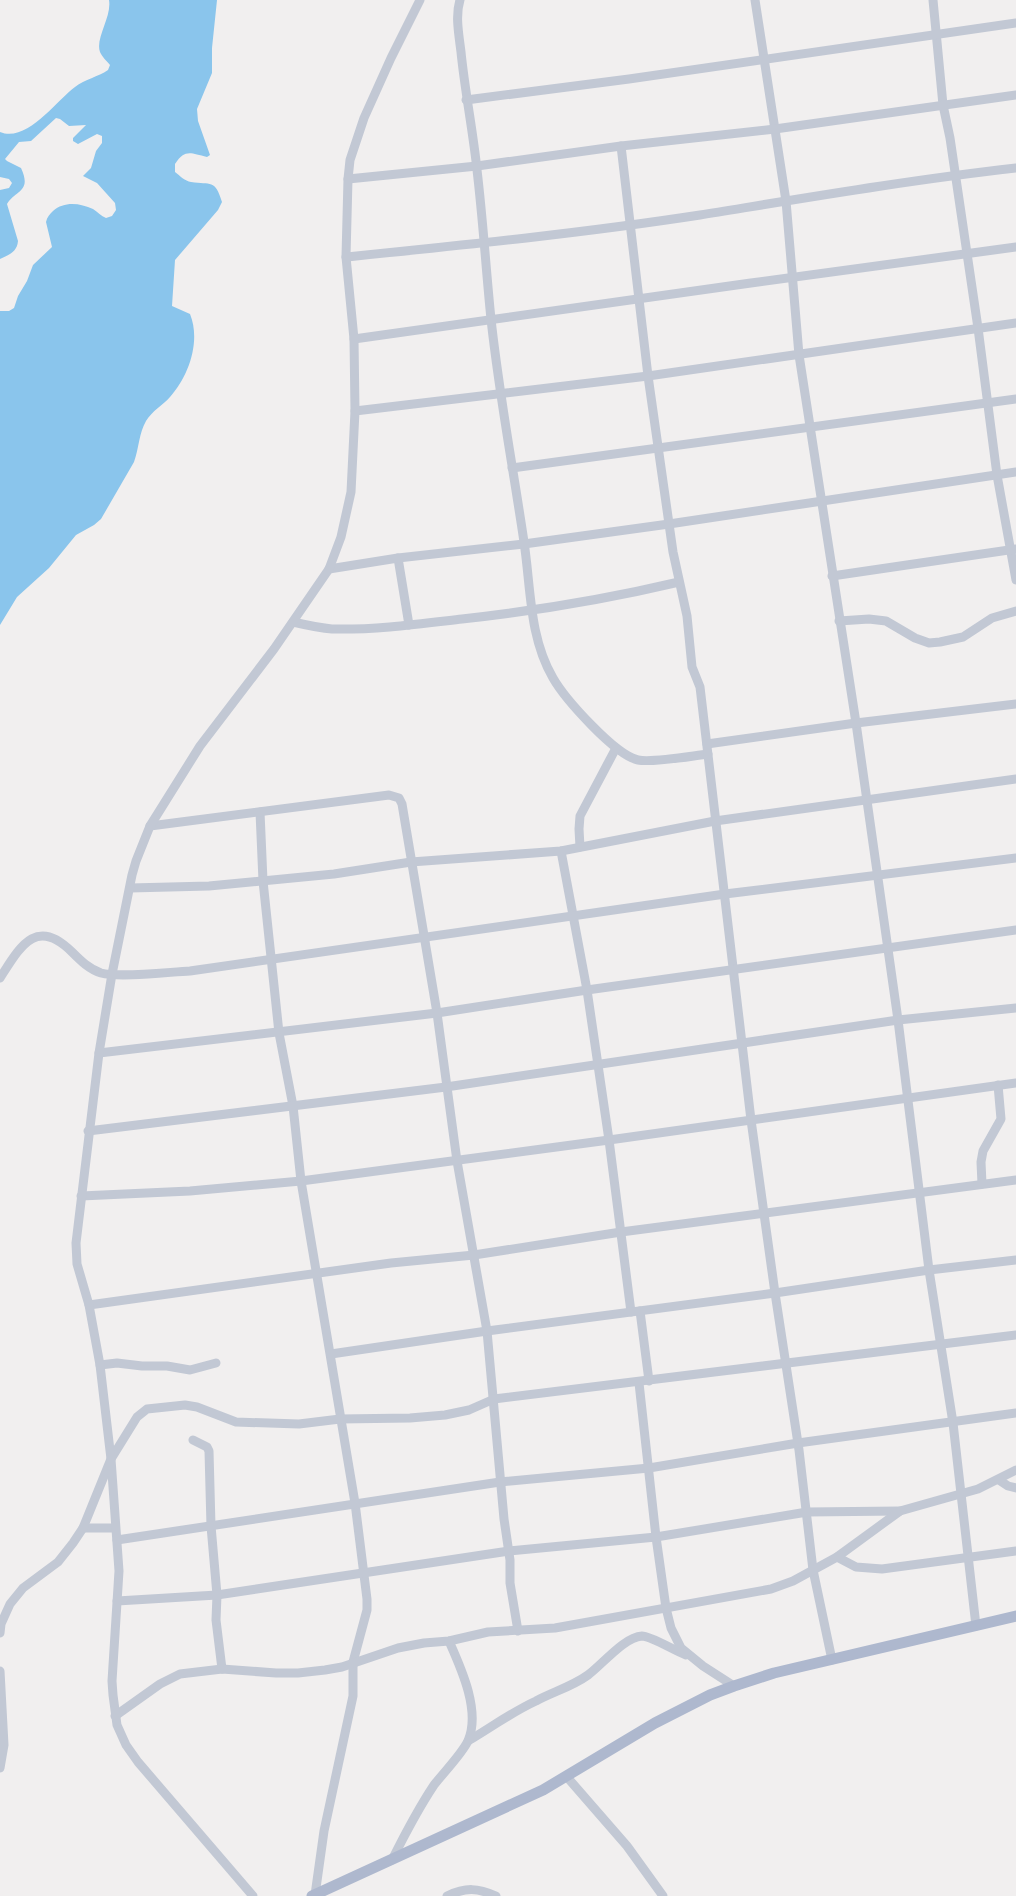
<svg xmlns="http://www.w3.org/2000/svg" width="1016" height="1896" font-family="'Noto Sans',sans-serif">
<rect width="100%" height="100%" fill="#f1efef"/>
<path fill="#8ac5ec" d="M109,0H217L212,48V73L197,109L198,121L210,155L207,157C190,153 185,149 175,164V172C180,176 185,181 191,182C211,185 215,179 222,202L218,210L175,260L172,306L190,314C201,341 189,376 170,397C163,405 152,411 146,421C139,433 139,448 134,462L101,519L94,525L76,535L49,568L17,597L0,625V311H9L14,308L18,296L27,281L33,265L52,247L46,222C47,217 50,214 53,211C64,201 80,203 93,209C98,212 101,216 106,218L112,216L116,210L115,203L97,183L83,176L91,168L96,151L102,143V136L97,134L78,144L73,141V138L86,125L69,126L60,119L56,118L31,141L19,142L5,159L7,161L21,168C32,192 16,190 7,204L18,241C17,252 9,255 0,259V190L9,188L12,183L9,179L0,177V132C27,143 56,101 75,87C85,79 98,77 108,70L110,65C107,61 102,57 100,52C95,38 112,17 109,0Z"/>
<g fill="none" stroke-linecap="round" stroke-linejoin="round">
<g stroke="#c2c8d4" stroke-width="9">
<path d="M460,0C455,16 459,35 461,52C465,92 473,131 477,170C483,220 486,270 491,319C499,394 513,467 524,542C531,588 529,637 553,678C565,699 615,755 638,760C653,763 691,756 708,754"/>
<polyline points="755,0 786,201 799,355 856,723 898,1020 929,1270 953,1423 976,1626"/>
<polyline points="933,0 943,105 950,138 978,328 997,475 1016,580"/>
<polyline points="466,100 629,79 1016,23"/>
<polyline points="621,146 648,376 673,552 687,616 692,667 700,687 751,1120 775,1293 799,1450 813,1570 832,1660"/>
<polyline points="348,179 477,166 621,146 775,129 1016,95"/>
<path d="M346,257C464,245 583,233 700,215C805,198 910,180 1016,168"/>
<path d="M354,339C575,308 795,276 1016,247"/>
<polyline points="355,411 648,376 1016,323"/>
<polyline points="512,468 1016,399"/>
<polyline points="398,558 409,625"/>
<polyline points="329,569 398,558 524,544 669,524 1016,472"/>
<polyline points="832,576 1016,549"/>
<polyline points="839,621 869,619 886,621 915,638 929,643 940,642 963,637 992,618 1016,611"/>
<path d="M293,622C306,625 319,628 332,629C375,630 419,624 462,619C535,611 607,599 679,582"/>
<polyline points="707,744 856,723 1016,704"/>
<polyline points="260,812 263,881 279,1033 293,1106 301,1181 355,1503 367,1599 367,1610 353,1662 353,1696 324,1831 315,1895"/>
<polyline points="150,826 389,795 399,798 402,804 437,1013 457,1161 487,1331 504,1519 510,1560 510,1583 518,1631"/>
<polyline points="580,847 579,829 580,816 616,748"/>
<polyline points="561,851 587,990 609,1140 631,1312"/>
<polyline points="130,888 209,886 334,874 411,862 561,851 715,821 1016,779"/>
<path d="M0,978C20,947 36,916 72,952C81,961 89,969 101,973C120,978 169,972 190,971L725,894L1016,858"/>
<polyline points="99,1053 437,1013 587,990 1016,930"/>
<polyline points="88,1131 446,1087 898,1020 1016,1008"/>
<polyline points="982,1184 981,1162 983,1151 1001,1119 998,1085"/>
<polyline points="81,1196 190,1191 301,1181 609,1140 1016,1083"/>
<polyline points="89,1305 391,1263 474,1255 621,1232 1016,1180"/>
<polyline points="640,1311 649,1381"/>
<polyline points="331,1354 487,1331 775,1293 929,1270 1016,1260"/>
<polyline points="100,1365 117,1363 142,1366 167,1366 190,1370 216,1363"/>
<polyline points="639,1383 656,1537 666,1608 671,1628 681,1648 703,1666 734,1686"/>
<polyline points="193,1440 207,1447 209,1451 211,1526 217,1595 216,1620 222,1669"/>
<polyline points="999,1480 1008,1486 1016,1488"/>
<polyline points="83,1528 115,1528"/>
<polyline points="117,1540 500,1482 649,1468 798,1443 1016,1413"/>
<polyline points="837,1557 856,1567 882,1569 1016,1551"/>
<polyline points="117,1601 217,1595 509,1551 656,1537 807,1512 900,1511"/>
<polyline points="0,1633 1,1624 10,1604 23,1588 58,1562 73,1543 83,1528 111,1459 137,1417 147,1409 185,1405 197,1407 236,1422 299,1424 340,1419 410,1418 445,1415 469,1410 494,1399 1016,1335"/>
<polyline points="0,1671 4,1745 0,1768"/>
<polyline points="115,1716 160,1684 180,1674 222,1669 276,1673 298,1673 325,1670 342,1667 398,1648 424,1643 449,1641 488,1632 555,1628 771,1589 793,1581 837,1557 900,1511 978,1489 1016,1470"/>
<path d="M468,1741C490,1728 512,1712 536,1701C553,1692 573,1686 588,1675C602,1665 624,1637 642,1636C651,1636 675,1651 686,1655"/>
<polyline points="567,1777 627,1846 663,1896"/>
<path d="M392,1860C405,1834 418,1809 434,1785C444,1772 461,1755 468,1741C481,1711 461,1668 449,1641"/>
<polyline points="253,1896 138,1762 126,1745 117,1725 113,1695 112,1681 119,1571 111,1459 100,1365 89,1305 77,1264 76,1243 99,1053 112,974 132,875 136,861 150,826 200,746 274,649 329,569 341,537 351,492 355,411 354,339 346,257 348,179 350,160 364,118 391,58 420,0"/>
<path d="M447,1896C466,1887 478,1888 496,1896"/>
</g>
<polyline stroke="#aeb8ce" stroke-width="11" points="312,1896 543,1790 655,1723 710,1695 734,1686 774,1673 1016,1616"/>
</g>
</svg>
